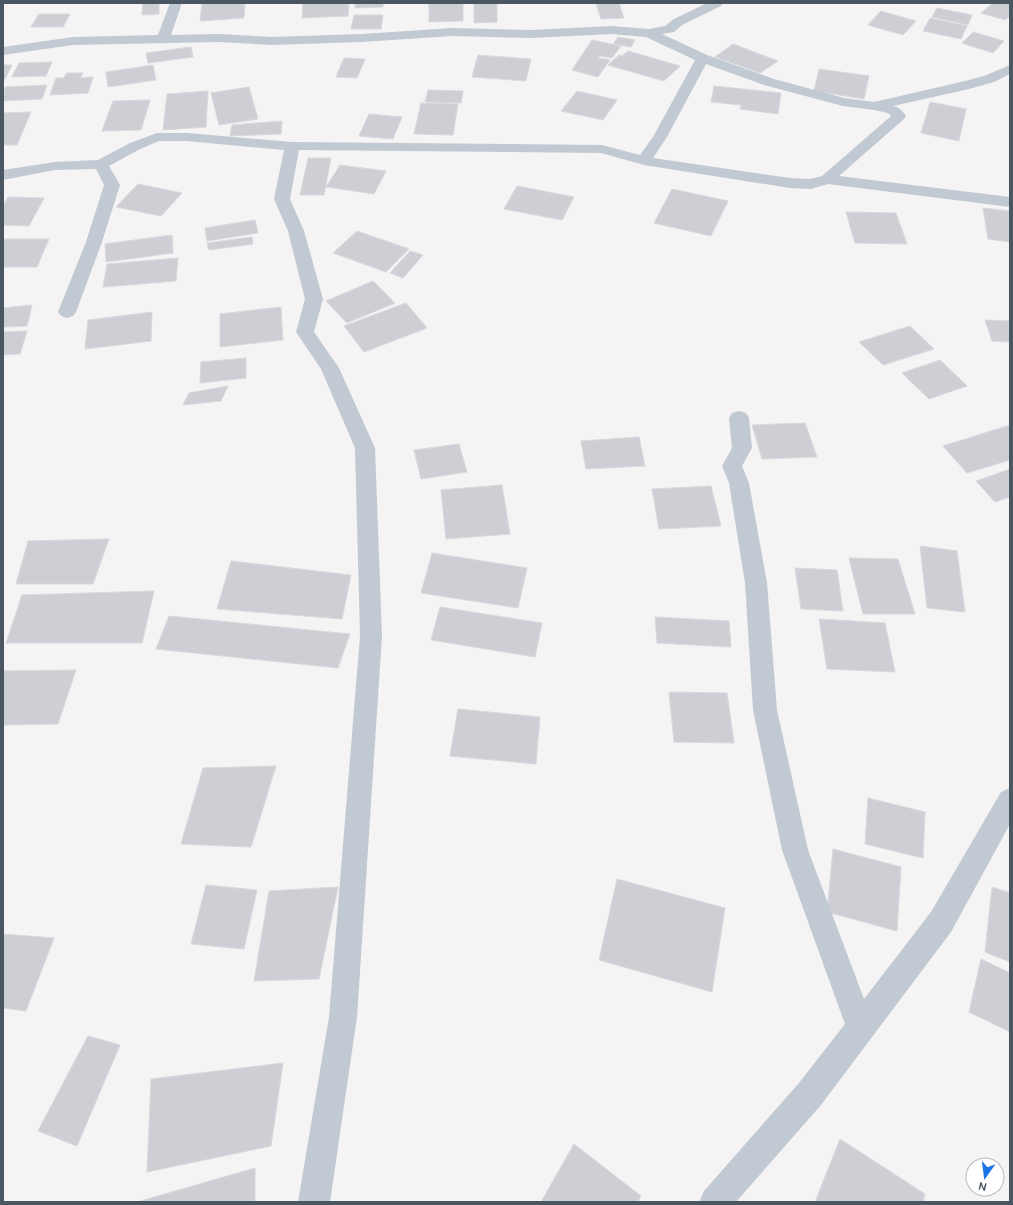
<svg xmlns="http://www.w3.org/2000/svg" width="1013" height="1205" font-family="Ubuntu,sans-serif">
<rect width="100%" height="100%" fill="#f5f3f3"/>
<g fill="#cdcfd5" stroke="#d7d9de">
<polygon points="143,3 159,3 159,14 142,15"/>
<polygon points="202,3 245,3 244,18 200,21"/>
<polygon points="303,3 349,3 348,16 302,18"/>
<polygon points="355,3 383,3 383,7 355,8"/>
<polygon points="429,3 463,3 463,21 429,22"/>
<polygon points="474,3 497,3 497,22 474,23"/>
<polygon points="596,3 619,3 624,18 601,19"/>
<polygon points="993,3 1010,3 1010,16 1005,20 981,13"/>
<polygon points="937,8 972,15 968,25 932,17"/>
<polygon points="881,11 916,21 903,35 868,25"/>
<polygon points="39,14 70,14 63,27 31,27"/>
<polygon points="354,15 383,15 381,29 351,29"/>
<polygon points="930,18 967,26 961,39 923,31"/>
<polygon points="973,32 1004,41 993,53 962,43"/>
<polygon points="618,37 635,40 631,47 613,44"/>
<polygon points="592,40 621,46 612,58 600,56 598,58 610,60 598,77 572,70"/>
<polygon points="733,44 778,61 760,73 715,57"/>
<polygon points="191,47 193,57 148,63 146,53"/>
<polygon points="628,51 680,66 664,81 608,65 619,55 622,56"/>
<polygon points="478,55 531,59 526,81 472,77"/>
<polygon points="344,58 365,59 357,78 336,77"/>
<polygon points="52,62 46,76 12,77 19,63"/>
<polygon points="3,65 12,65 5,79 3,79"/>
<polygon points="153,65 156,80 108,87 106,72"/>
<polygon points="819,69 869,76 864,99 814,91"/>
<polygon points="67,73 83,73 80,78 93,77 88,93 50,95 56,78 63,78"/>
<polygon points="47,85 42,99 3,101 5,87"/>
<polygon points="714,86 781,93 778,114 740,109 741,105 711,102"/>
<polygon points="249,87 258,119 219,125 211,93"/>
<polygon points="428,90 463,91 461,103 425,102"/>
<polygon points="208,91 206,127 163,130 167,94"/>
<polygon points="577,91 617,100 603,120 561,111"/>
<polygon points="150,100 141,130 102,131 113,101"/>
<polygon points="930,102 966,109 959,141 921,133"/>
<polygon points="421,103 458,104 453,135 414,134"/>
<polygon points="31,112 17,145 3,145 3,113"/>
<polygon points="369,114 402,117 393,139 359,136"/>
<polygon points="282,121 281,134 230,136 232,125"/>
<polygon points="308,158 331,158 324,195 300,195"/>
<polygon points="340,165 386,171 374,194 326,187"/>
<polygon points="138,184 182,193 161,216 116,207"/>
<polygon points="517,186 574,197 562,220 504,209"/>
<polygon points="672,189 728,201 711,236 654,223"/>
<polygon points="8,197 44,198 29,226 3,225 3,206"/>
<polygon points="983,208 1010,211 1010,242 988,239"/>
<polygon points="846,212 896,213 907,244 855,243"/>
<polygon points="255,220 258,233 207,241 205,228"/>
<polygon points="357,231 409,249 386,272 333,253"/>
<polygon points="172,235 173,253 106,262 105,244"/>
<polygon points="252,237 253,244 209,250 207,243"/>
<polygon points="3,239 49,239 37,267 3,267"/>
<polygon points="410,251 423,255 403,278 390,273"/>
<polygon points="178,258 176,281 103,287 107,264"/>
<polygon points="373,281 395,303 347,323 326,301"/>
<polygon points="406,303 427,328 364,352 344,326"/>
<polygon points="32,305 27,326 3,327 3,308"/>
<polygon points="281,307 283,340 220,347 220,314"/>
<polygon points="152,312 151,341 85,349 88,320"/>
<polygon points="985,320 1010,321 1010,342 992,341"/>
<polygon points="910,326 934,349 883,365 859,342"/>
<polygon points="27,331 20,354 3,355 3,332"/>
<polygon points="246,358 246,378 200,383 201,362"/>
<polygon points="940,360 967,386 929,399 902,373"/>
<polygon points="228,386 221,401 183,405 189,393"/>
<polygon points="805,423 817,457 762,459 752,425"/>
<polygon points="1010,425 1010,460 967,473 943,446"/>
<polygon points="639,437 645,466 586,469 581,441"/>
<polygon points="459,444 467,472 421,479 414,450"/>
<polygon points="1010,469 1010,497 995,502 976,481"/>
<polygon points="502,485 510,534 446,539 441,490"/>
<polygon points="711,486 721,526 659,529 652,489"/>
<polygon points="109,539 93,584 16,584 28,541"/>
<polygon points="920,546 957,551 965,612 927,608"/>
<polygon points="432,553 527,568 518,608 421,593"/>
<polygon points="849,558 898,559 915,614 863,614"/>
<polygon points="231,561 351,575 342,619 217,609"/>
<polygon points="795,568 837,570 843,611 801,609"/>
<polygon points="154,591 142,643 6,643 22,595"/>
<polygon points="440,607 542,623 535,657 431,640"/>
<polygon points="169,616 350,634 338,668 156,649"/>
<polygon points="655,617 729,621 731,647 657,643"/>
<polygon points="819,619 885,623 895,672 827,669"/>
<polygon points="76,670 58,724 3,725 3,671"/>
<polygon points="669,692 727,693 734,743 674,742"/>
<polygon points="458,709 540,717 536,764 450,756"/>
<polygon points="276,766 251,847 181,844 203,768"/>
<polygon points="868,798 925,812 923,858 865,844"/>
<polygon points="833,849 901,867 897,931 827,912"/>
<polygon points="617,879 725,908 712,992 599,960"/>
<polygon points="206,885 257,890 244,949 191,944"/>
<polygon points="338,887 319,979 254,981 269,891"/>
<polygon points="992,887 1010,893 1010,962 985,952"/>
<polygon points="3,934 54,938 26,1011 3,1008"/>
<polygon points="981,959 1010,973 1010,1032 969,1012"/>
<polygon points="88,1036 120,1045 77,1146 38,1131"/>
<polygon points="283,1063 271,1146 147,1172 151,1079"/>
<polygon points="840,1139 925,1194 923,1202 815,1202"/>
<polygon points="574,1144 641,1196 638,1202 541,1202"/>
<polygon points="255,1168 255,1202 137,1202"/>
</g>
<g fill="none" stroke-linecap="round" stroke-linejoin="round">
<g fill="#c1cad2" fill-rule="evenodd">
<path d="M170,3H182L171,35L218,34L272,37L362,34L452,28L532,30L611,26L649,29L665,26L674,19L707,3H723L721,6L682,25L674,32L662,34L707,55L774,79L844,98L874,102L961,82L984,76L1010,65V74L994,82L969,89L893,106C899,107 903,111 906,116L904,119L839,176L1010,197V207L828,184L811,189L790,188L644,165L601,153L299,150L290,199L304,231L323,299L314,332L339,368L375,448L382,636L357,1017L330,1202H298L329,1017L360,636L355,448L321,369L296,332L305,299L288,231L274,199L284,150L187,141H159L140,149L109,166L120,185L102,242L76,312L73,316L67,318L61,316L58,312L86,242L104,185L96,169L55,170L3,180V170L55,162L98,160L130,143L157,133H187L292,142L602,145L640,155L653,137L695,60L646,37L611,34L532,38L452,36L362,42L272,45L218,42L73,45L3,55V47L73,37L158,35ZM706,64L764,85L843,106L874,110L888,113L891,116L822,176L810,179L790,178L653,158L667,137Z"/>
<polygon points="739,411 746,413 749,418 752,448 742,466 749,483 767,583 777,710 808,850 864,999 931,912 1001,792 1010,788 1010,824 951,932 821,1105 736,1202 699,1202 704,1191 799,1083 845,1024 782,850 753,710 745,583 729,483 722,466 732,448 729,418 732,413"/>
</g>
</g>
<rect width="1013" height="1205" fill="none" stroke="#4a5661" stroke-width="8"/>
<g transform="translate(985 1177) rotate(194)"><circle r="19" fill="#ffffff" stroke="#b7bbc0"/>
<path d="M0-3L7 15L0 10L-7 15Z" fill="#1a73e8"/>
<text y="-6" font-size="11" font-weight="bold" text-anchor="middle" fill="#4a5661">N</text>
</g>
</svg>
